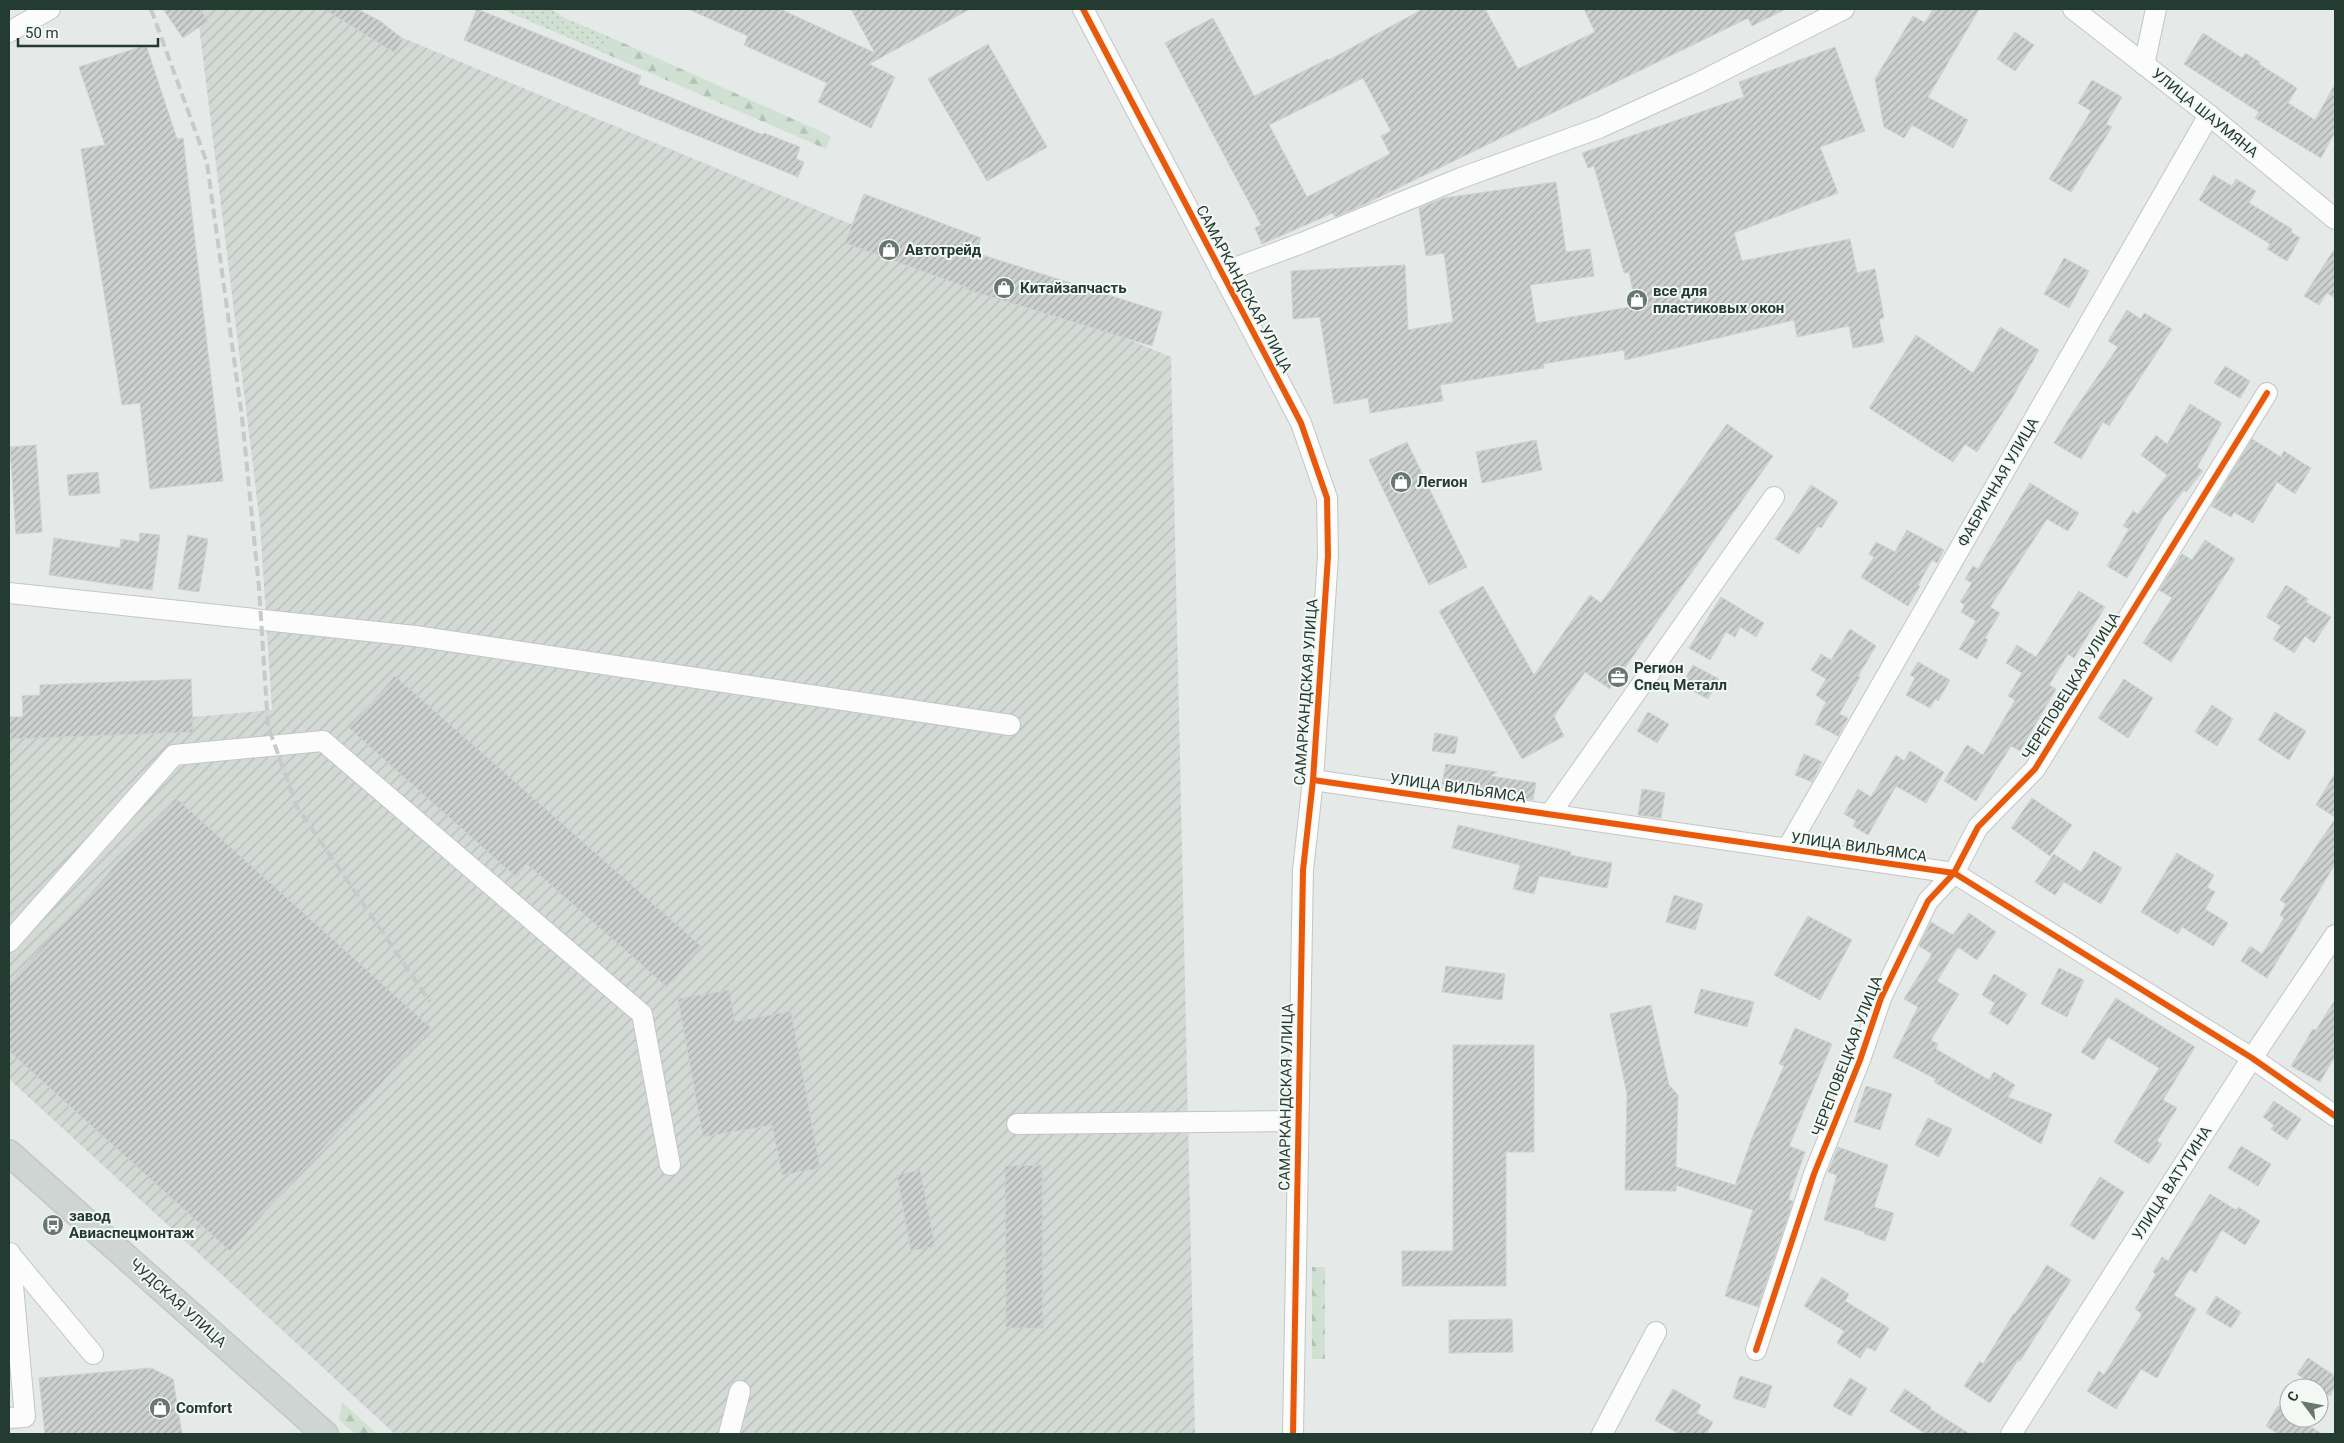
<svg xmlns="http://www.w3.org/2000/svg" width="2344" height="1443" font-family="Roboto,sans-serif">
<defs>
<pattern id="industrial-furrows" width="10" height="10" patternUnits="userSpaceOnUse" patternTransform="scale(1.25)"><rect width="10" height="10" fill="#d3dad6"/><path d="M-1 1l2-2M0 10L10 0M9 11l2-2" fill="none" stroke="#b5bcb8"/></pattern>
<pattern id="grass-dots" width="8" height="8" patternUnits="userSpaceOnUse" patternTransform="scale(1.25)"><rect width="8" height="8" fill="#d0e1d3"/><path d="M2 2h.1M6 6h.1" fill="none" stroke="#b2c2b6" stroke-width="1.8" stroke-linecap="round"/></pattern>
<pattern id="forest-firs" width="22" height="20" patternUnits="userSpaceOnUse" patternTransform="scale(1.25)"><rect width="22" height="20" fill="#d0e1d3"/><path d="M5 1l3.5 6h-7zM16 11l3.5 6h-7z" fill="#b2c2b6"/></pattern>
<pattern id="building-hatch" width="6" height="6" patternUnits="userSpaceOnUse" patternTransform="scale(1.25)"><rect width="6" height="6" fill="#ccd0ce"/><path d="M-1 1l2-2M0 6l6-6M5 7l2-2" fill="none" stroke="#a5aaa8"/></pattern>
</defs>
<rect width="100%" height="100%" fill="#e5e9e7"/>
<polygon fill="url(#industrial-furrows)" points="197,9 333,9 1171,357 1195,1434 395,1434 9,1079 9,733 272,710 260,523"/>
<polygon fill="url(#grass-dots)" points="501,9 551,9 565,18 610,37 604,53"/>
<g fill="url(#forest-firs)">
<polygon points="610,37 831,136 826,149 604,53"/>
<rect x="1312" y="1267" width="13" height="92"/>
<polygon points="342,1402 377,1434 355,1434 339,1420"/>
</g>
<g fill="url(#building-hatch)" stroke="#ced2d0" fill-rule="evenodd">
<polygon points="163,9 200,9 208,21 183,38"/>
<polygon points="324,9 357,9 380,21 403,39 395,53"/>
<polygon points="477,9 641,76 638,84 763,135 764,133 800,147 796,159 804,162 798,177 464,40"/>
<polygon points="688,9 780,9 875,53 851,9 970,9 869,64 895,77 871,128 818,102 827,83 744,45 748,36"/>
<path d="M1423,9H1485L1518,69L1595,32L1584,9H1786L1752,26L1748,18L1363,205L1335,217L1333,213L1262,244L1255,228L1261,225L1165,43L1213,18L1254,96L1328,59L1329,60ZM1363,78L1391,131L1381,136L1390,154L1307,197L1269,125Z"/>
<polygon points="1933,9 1979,9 1928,97 1968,120 1953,148 1912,125 1904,138 1884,127 1875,79 1913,16 1925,23"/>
<polygon points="2015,32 2034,45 2015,71 1997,59"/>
<polygon points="2203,33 2242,58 2245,53 2260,62 2259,64 2297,88 2288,103 2315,120 2335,84 2335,132 2321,158 2255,118 2259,112 2184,64"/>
<polygon points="988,44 1047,147 987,181 928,79"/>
<polygon points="146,45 177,139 183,138 223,481 150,489 140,403 122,405 81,149 105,145 79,67"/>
<polygon points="1835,47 1865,131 1820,147 1838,193 1734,233 1742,261 1850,239 1857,273 1875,269 1884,318 1879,319 1884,342 1853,348 1849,326 1797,337 1794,320 1625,360 1624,350 1543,364 1544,368 1440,385 1443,401 1370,413 1368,398 1334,404 1320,317 1293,319 1291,271 1405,265 1408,330 1453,322 1444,253 1426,256 1419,208 1444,198 1556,182 1566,252 1590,249 1594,276 1530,285 1536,323 1636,306 1629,272 1624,273 1594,166 1588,168 1582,153 1744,97 1739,82"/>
<polygon points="2092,80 2122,97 2106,124 2112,127 2071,192 2049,179 2091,111 2078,103"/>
<polygon points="2213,175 2232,186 2236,179 2256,191 2249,203 2292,229 2291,232 2300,238 2287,261 2267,249 2270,244 2199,200"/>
<polygon points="864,194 981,238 976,253 1162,312 1152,346 965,289 966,287 845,243"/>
<polygon points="2335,248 2335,298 2327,293 2319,305 2304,296"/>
<polygon points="2064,258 2089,271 2069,308 2044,294"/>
<polygon points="2127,310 2141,319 2144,313 2172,329 2109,426 2103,422 2081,459 2054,443 2073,412 2118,347 2108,341"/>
<polygon points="2000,327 2039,350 2012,398 1977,452 1965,444 1953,462 1869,408 1916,335 1973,373"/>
<polygon points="2225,366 2250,381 2240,398 2214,383"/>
<polygon points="2190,404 2222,423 2197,467 2203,471 2186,492 2184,490 2164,516 2127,578 2107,566 2129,529 2123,526 2133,511 2138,514 2167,475 2141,455 2156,435 2167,444"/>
<polygon points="1727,424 1773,456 1610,689 1585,672 1554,716 1564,736 1522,759 1439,611 1483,586 1534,675 1590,595 1601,603"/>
<polygon points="2252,439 2281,457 2284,451 2311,468 2295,494 2277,482 2253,523 2234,512 2231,517 2211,506"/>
<polygon points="1536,440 1542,470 1482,483 1476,452"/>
<polygon points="1407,442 1467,567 1429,585 1369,460"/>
<polygon points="36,445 42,532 16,534 10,447"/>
<polygon points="98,472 100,493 69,496 67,475"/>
<polygon points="2030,483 2079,513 2068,531 2047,519 1990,607 2000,613 1985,638 1988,640 1977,659 1959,649 1976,621 1961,612 1965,605 1960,602 1972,583 1965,579 1973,566 1978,569"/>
<polygon points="1811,485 1838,502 1821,528 1818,526 1799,554 1775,539"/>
<polygon points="1907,530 1944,550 1937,563 1932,560 1918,585 1920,586 1908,606 1861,577 1874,557 1869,554 1876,542 1895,552"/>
<polygon points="140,533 160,535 152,590 49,575 54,538 120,548 121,539 139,542"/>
<polygon points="188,535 208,539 199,592 178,589"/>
<polygon points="2205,540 2235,559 2171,662 2143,643 2172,598 2159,590 2182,554 2192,560"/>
<polygon points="2286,585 2308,599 2306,602 2331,617 2314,643 2305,636 2294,653 2273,639 2281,626 2266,617"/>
<polygon points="2079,591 2105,607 2074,658 2068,654 2049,685 2056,689 2020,751 2011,746 1976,801 1944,781 1967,745 1983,755 2015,700 2008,696 2022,673 2006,663 2017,645 2036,657"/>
<polygon points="1721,597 1764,623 1756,637 1740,627 1735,637 1726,632 1710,660 1689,648"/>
<polygon points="1850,629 1876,646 1858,676 1860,677 1839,714 1848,718 1838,736 1815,724 1826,702 1816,695 1826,679 1811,670 1821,654 1831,660"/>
<polygon points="1918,662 1950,680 1938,701 1935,699 1930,708 1906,695 1915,678 1910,675"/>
<polygon points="1693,665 1719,679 1708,699 1693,691 1696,687 1684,681"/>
<polygon points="395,676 702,947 667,987 527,864 516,877 349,728"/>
<polygon points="191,679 193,732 9,739 9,717 23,717 22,696 40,695 40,685"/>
<polygon points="2124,679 2153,698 2128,738 2098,718"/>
<polygon points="2212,705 2233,719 2217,746 2195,732"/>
<polygon points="1648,712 1669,724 1657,743 1637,731"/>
<polygon points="2275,712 2306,731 2289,760 2258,740"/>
<polygon points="1435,733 1458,737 1455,754 1432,751"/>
<polygon points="1910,751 1944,772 1926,803 1896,786 1868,835 1853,826 1856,821 1844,814 1858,789 1871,797 1896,755 1904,761"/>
<polygon points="1804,754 1822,762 1812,782 1795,775"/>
<polygon points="1446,764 1497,772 1490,776 1536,783 1533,800 1442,784"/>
<polygon points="2335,773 2335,817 2316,805"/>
<polygon points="1642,789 1665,793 1661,818 1638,815"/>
<polygon points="176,798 431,1028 230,1251 9,1051 9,984"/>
<polygon points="2032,798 2072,825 2050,856 2011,828"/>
<polygon points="2335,819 2335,864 2267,978 2241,961 2250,946 2262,954 2284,918 2280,915 2286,904 2280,900"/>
<polygon points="1458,825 1571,852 1570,855 1612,863 1607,888 1539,876 1534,894 1513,889 1520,865 1452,848"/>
<polygon points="2094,851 2122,868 2101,904 2064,882 2055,895 2035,882 2054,854 2081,872"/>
<polygon points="2177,853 2214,875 2207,887 2215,892 2205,909 2228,923 2213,946 2182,927 2178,934 2141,912"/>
<polygon points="1674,895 1703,904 1695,930 1666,922"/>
<polygon points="1969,913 1996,932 1977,960 1958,947 1937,981 1959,994 1931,1040 1938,1044 1936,1049 1989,1080 1994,1072 2015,1085 2008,1097 2052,1114 2041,1144 1934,1082 1936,1079 1893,1057 1918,1007 1904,999 1932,954 1919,946 1931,922 1953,935"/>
<polygon points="1808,916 1852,940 1820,1000 1774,975"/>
<polygon points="1446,966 1505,974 1502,1000 1442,992"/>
<polygon points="2059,968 2084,980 2067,1017 2041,1004"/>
<polygon points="1994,974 2027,994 2008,1025 1989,1013 1995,1003 1982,995"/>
<polygon points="1701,989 1754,1002 1747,1027 1694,1013"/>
<polygon points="729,990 735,1022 791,1011 820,1168 782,1175 772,1125 703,1137 678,999"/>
<polygon points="2116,998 2195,1047 2163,1100 2177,1108 2157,1141 2162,1144 2149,1164 2114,1142 2159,1068 2108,1037 2094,1060 2081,1052"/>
<polygon points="2335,1000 2335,1056 2320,1082 2291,1066 2313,1029 2316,1030"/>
<polygon points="1651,1005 1669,1085 1678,1095 1676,1167 1735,1185 1754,1133 1784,1066 1779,1064 1795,1028 1832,1044 1789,1146 1805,1152 1788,1200 1793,1201 1758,1307 1725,1296 1753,1210 1676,1185 1676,1191 1625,1190 1627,1094 1610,1014"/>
<polygon points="1453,1045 1534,1045 1534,1152 1506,1152 1506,1286 1402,1286 1402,1251 1453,1251"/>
<polygon points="1866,1086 1892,1094 1880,1130 1854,1122"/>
<polygon points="2274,1101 2301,1119 2287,1140 2271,1129 2274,1125 2263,1117"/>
<polygon points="1928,1118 1952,1129 1939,1157 1915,1145"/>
<polygon points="2241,1146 2271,1164 2258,1186 2228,1168"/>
<polygon points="1838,1147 1888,1165 1874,1207 1894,1213 1885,1241 1864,1234 1865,1232 1824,1220 1837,1175 1828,1172"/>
<polygon points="1042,1165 1043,1328 1006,1328 1005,1166"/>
<polygon points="920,1170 935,1246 911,1251 897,1175"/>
<polygon points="2100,1177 2124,1192 2094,1240 2070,1225"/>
<polygon points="2210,1194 2236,1210 2238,1207 2260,1221 2245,1245 2222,1230 2196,1273 2190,1269 2174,1295 2196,1309 2157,1378 2141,1369 2116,1409 2087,1391 2099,1371 2104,1375 2142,1314 2135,1309 2156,1274 2153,1272 2162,1257 2168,1261"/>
<polygon points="2047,1265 2071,1280 2020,1361 2018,1360 1990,1403 1964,1386 1980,1361 1983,1364 2014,1313 2015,1314"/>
<polygon points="1822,1277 1849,1294 1845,1301 1889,1328 1875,1351 1867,1347 1860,1358 1837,1343 1844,1331 1804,1306"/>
<polygon points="2216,1296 2241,1312 2231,1328 2206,1313"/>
<polygon points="1512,1319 1513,1352 1449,1353 1449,1320"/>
<polygon points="2308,1358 2335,1376 2335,1387 2330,1396 2297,1374"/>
<polygon points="151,1368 173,1379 182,1434 45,1434 39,1378"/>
<polygon points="1740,1376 1772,1386 1765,1408 1733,1398"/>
<polygon points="1850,1378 1867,1388 1851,1416 1833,1406"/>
<polygon points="1673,1389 1701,1405 1697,1413 1713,1422 1706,1434 1679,1434 1655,1420"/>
<polygon points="1905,1389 1931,1407 1930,1409 1970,1434 1926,1434 1890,1411"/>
<polygon points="2278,1406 2289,1413 2289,1418 2297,1418 2322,1434 2278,1434 2266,1426"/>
</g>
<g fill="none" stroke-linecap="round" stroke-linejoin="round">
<g stroke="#c2c6c4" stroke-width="22">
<g id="minor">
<polyline points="1083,9 1301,423 1327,498 1328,556 1313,780 1303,870 1293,1434"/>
<polyline points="2073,9 2209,115 2335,219"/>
<polyline points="9,32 50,9"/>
<polyline points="2144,65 2156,9"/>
<polyline points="1221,273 1302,243 1461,178 1599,128 1698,83 1844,9"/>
<polyline points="9,593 415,636 1010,725"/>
<polyline points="1313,780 1954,873 2252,1058 2335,1116"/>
<polyline points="1550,814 1774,497"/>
<polyline points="1787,849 2209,115"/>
<polyline points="9,942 174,755 323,741 642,1014 670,1165"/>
<polyline points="1017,1124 1298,1121"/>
<polyline points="9,1253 93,1354"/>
<polyline points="1756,1350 1814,1174 1860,1060 1881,998 1928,901 1954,873 1978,827 2035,769 2267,393"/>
<polyline points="9,1418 25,1417 10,1253"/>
<polyline points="729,1434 740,1391"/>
<polyline points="1602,1434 1656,1332"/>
<polyline points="2011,1434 2252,1058 2335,935"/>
</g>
</g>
<g stroke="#c1c8c5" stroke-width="28">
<polyline id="major" points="9,1153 325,1434"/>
</g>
<use href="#minor" stroke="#fbfcfb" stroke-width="20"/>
<use href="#major" stroke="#ced5d2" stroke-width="25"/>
<polyline stroke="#c7cac9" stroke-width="4" stroke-dasharray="10 5" stroke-linecap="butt" points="151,9 207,163 242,417 259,588 268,726 297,807 430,1002"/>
<g stroke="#f3f8f5" stroke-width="9">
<g id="cycleway">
<polyline points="1083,9 1301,423 1327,498 1328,556 1313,780 1303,870 1293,1434"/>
<polyline points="1313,780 1954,873 2252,1058 2335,1116"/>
<polyline points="1756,1350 1814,1174 1860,1060 1881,998 1928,901 1954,873 1978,827 2035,769 2267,393"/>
</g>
</g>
<use href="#cycleway" stroke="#e8590c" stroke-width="6"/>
</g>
<defs>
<g id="shop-disc" transform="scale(1.125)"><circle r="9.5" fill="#687871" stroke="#f3f8f5"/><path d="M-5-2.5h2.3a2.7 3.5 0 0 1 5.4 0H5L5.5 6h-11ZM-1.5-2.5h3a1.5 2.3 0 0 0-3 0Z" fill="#fff"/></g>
<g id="office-disc" transform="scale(1.125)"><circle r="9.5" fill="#687871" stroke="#f3f8f5"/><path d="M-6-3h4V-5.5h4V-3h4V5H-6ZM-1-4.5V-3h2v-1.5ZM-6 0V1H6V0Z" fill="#fff"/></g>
<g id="bus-disc" transform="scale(1.125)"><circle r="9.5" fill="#687871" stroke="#f3f8f5"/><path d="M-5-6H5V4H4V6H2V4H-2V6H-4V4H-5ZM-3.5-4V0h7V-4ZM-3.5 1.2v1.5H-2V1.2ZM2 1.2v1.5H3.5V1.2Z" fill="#fff"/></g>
</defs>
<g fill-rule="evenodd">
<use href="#shop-disc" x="889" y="250"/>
<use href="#shop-disc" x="1004" y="288"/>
<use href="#shop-disc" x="1637" y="300"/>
<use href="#shop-disc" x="1401" y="482"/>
<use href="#office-disc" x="1618" y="677"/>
<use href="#bus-disc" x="53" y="1225"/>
<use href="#shop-disc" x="160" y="1408"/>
</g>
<g text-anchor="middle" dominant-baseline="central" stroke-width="4" stroke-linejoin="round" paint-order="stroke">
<g font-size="15" fill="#243b32" stroke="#f3f8f5">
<text transform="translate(2205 113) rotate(39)">УЛИЦА ШАУМЯНА</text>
<text transform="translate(1244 289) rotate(62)">САМАРКАНДСКАЯ УЛИЦА</text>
<text transform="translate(1998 482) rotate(-60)">ФАБРИЧНАЯ УЛИЦА</text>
<text transform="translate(2071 686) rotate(-58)">ЧЕРЕПОВЕЦКАЯ УЛИЦА</text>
<text transform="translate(1306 692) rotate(-86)">САМАРКАНДСКАЯ УЛИЦА</text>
<text transform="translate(1458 788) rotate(8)">УЛИЦА ВИЛЬЯМСА</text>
<text transform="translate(1859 847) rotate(8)">УЛИЦА ВИЛЬЯМСА</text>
<text transform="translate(1847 1056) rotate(-69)">ЧЕРЕПОВЕЦКАЯ УЛИЦА</text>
<text transform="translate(1286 1097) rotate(-89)">САМАРКАНДСКАЯ УЛИЦА</text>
<text transform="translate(2172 1183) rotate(-57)">УЛИЦА ВАТУТИНА</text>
<text transform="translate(178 1303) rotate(42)">ЧУДСКАЯ УЛИЦА</text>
</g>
<g font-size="15" font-weight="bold" fill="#243b32" stroke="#f3f8f5" text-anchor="start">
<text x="905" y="250">Автотрейд</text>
<text x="1020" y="288">Китайзапчасть</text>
<text x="1653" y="291">все для<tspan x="1653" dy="17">пластиковых окон</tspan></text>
<text x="1417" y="482">Легион</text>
<text x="1634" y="668">Регион<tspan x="1634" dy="17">Спец Металл</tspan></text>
<text x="69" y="1216">завод<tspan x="69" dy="17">Авиаспецмонтаж</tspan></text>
<text x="176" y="1408">Comfort</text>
</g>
</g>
<rect width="2344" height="1443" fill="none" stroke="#243b32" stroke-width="20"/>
<g transform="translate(2304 1403) rotate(302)"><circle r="24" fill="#f3f8f5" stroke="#a0aca7"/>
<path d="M0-4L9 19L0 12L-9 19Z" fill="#687871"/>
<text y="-8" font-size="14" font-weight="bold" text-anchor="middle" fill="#243b32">С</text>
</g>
<path d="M18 38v8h140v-8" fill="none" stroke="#243b32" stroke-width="2.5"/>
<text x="25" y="38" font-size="15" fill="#243b32" stroke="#f3f8f5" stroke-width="4" paint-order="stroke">50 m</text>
</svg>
